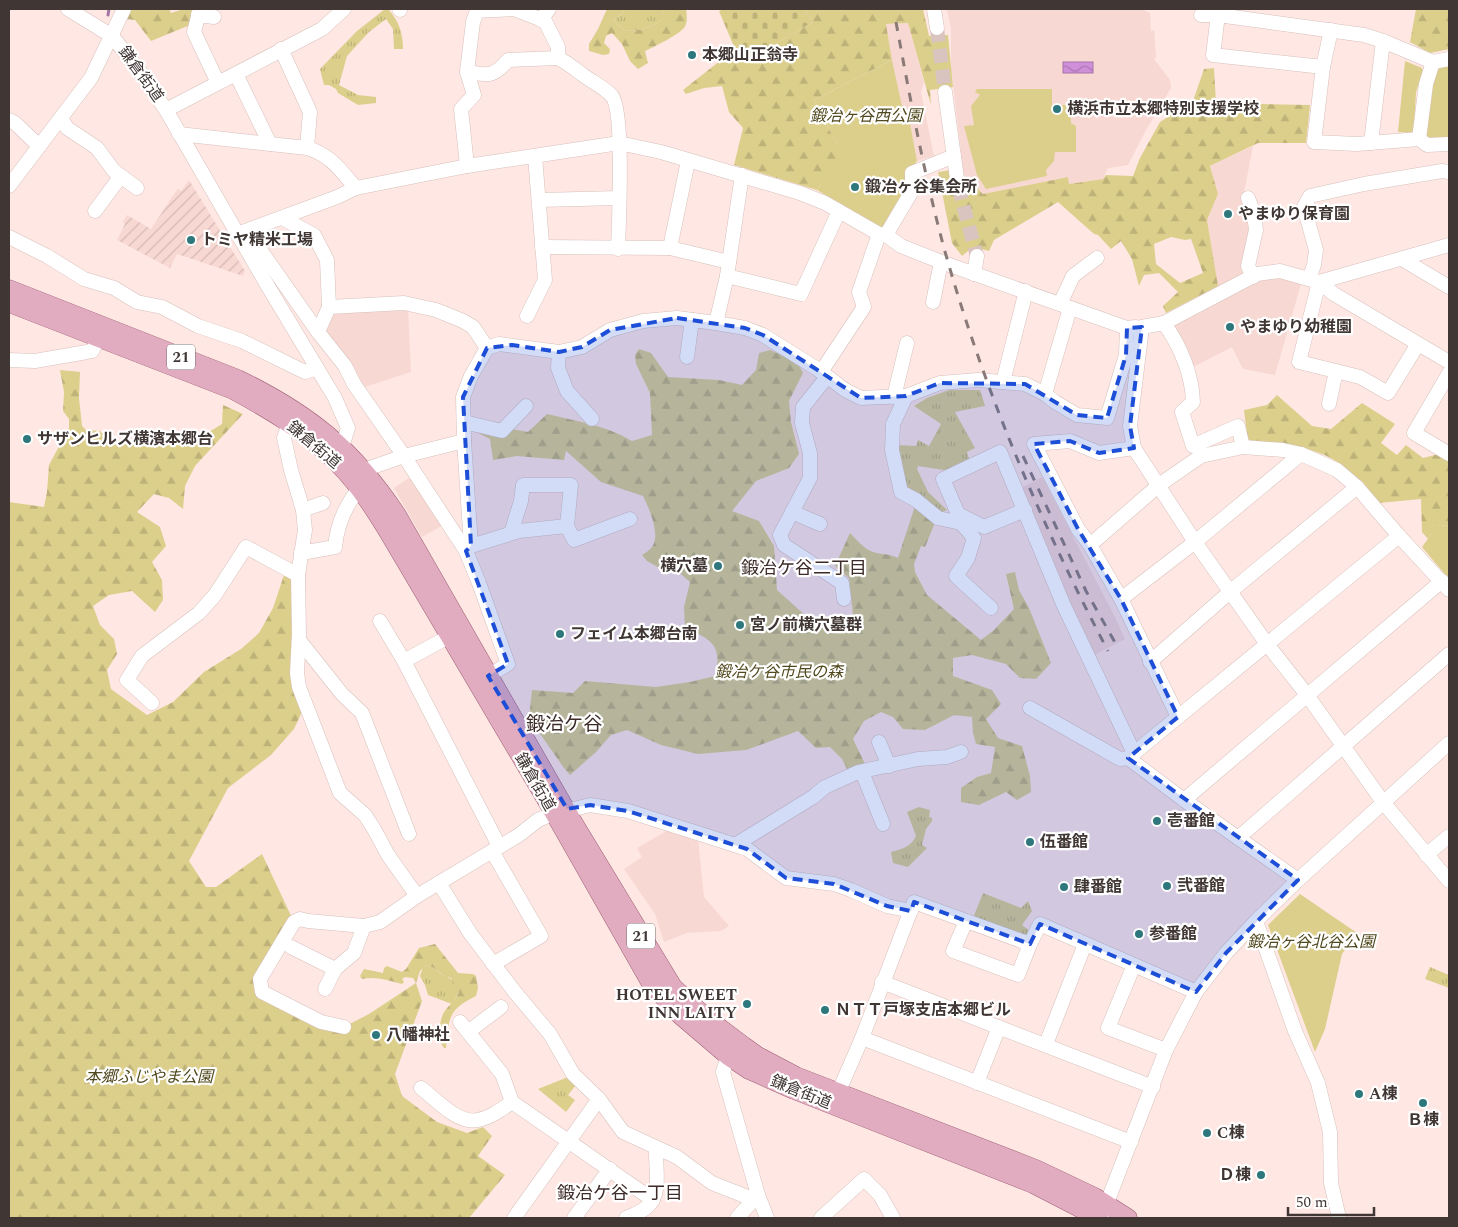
<svg xmlns="http://www.w3.org/2000/svg" width="1458" height="1227" font-family="Spectral,'Noto Sans JP',serif">
<defs>
<pattern id="industrial-furrows" width="10" height="10" patternUnits="userSpaceOnUse" patternTransform="scale(1.25)"><rect width="10" height="10" fill="#f8d8d2"/><path d="M-1 1l2-2M0 10L10 0M9 11l2-2" fill="none" stroke="#d6bab5"/></pattern>
<pattern id="grass-tufts" width="24" height="20" patternUnits="userSpaceOnUse" patternTransform="scale(1.25)"><rect width="24" height="20" fill="#dccf8c"/><path d="M3 7l-1-3M5 7V3M7 7l1-3M15 17l-1-3M17 17v-4M19 17l1-3" fill="none" stroke="#beb279"/></pattern>
<pattern id="forest-firs" width="22" height="20" patternUnits="userSpaceOnUse" patternTransform="scale(1.25)"><rect width="22" height="20" fill="#dccf8c"/><path d="M5 1l3.5 6h-7zM16 11l3.5 6h-7z" fill="#beb279"/></pattern>
<pattern id="cemetery-stones" width="16" height="16" patternUnits="userSpaceOnUse" patternTransform="scale(1.25)"><rect width="16" height="16" fill="#dccf8c"/><path d="M2 7V4a2 2 0 0 1 4 0v3zM10 15v-3a2 2 0 0 1 4 0v3z" fill="#beb279"/></pattern>
<pattern id="water-waves" width="16" height="10" patternUnits="userSpaceOnUse" patternTransform="scale(1.25)"><rect width="16" height="10" fill="#d08fd9"/><path d="M0 5q4-4 8 0t8 0" fill="none" stroke="#aa76b1"/></pattern>
</defs>
<rect width="100%" height="100%" fill="#ffe7e3"/>
<g fill="#f8d8d2">
<polygon points="947,9 1141,9 1150,13 1151,31 1154,30 1156,57 1154,59 1170,80 1171,88 1146,130 1128,165 1108,168 1103,179 1069,184 1068,177 983,194 964,176 951,69 951,29"/>
<polygon points="908,23 924,82 921,92 934,156 917,161 908,112 902,106 892,60 886,24"/>
<polygon points="1253,146 1244,193 1242,195 1246,208 1249,225 1245,275 1218,289 1207,220 1218,194 1210,166"/>
<polygon points="1271,277 1291,280 1301,284 1275,375 1243,369 1232,347 1193,367 1172,326 1260,280"/>
<polygon points="408,308 411,372 362,388 323,334 333,311"/>
<polygon points="412,476 445,524 422,537 394,488"/>
<polygon points="1042,477 1115,617 1125,639 1095,655 1066,594 1021,488"/>
<polygon points="668,830 698,839 704,897 729,926 721,931 687,933 664,942 655,914 624,869 642,857 637,848"/>
</g>
<polygon fill="url(#industrial-furrows)" points="189,180 245,271 243,276 177,254 170,268 117,240 125,224 123,222 127,215 151,229 178,188 181,191"/>
<g fill="url(#grass-tufts)">
<path d="M385,9H388C399,21 403,33 403,49H394L393,29L386,19L369,32L347,56L339,85L358,95L376,97V103L358,105L338,93L336,89L329,85H324L320,69L357,31Z"/>
<path d="M627,9H665L662,15V20C650,28 639,31 625,31L613,20Z"/>
<polygon points="949,390 980,390 985,406 955,412 975,448 967,452 969,459 950,471 918,466 917,469 928,492 947,510 940,513 905,489 897,445 916,446 918,440 929,446 941,424 914,406 927,398"/>
<path d="M919,807L930,810L929,817L932,818V821L926,829L922,845L927,848L908,867L893,863L891,852C902,849 911,847 916,836L907,812Z"/>
<polygon points="983,893 1021,908 1028,901 1032,911 1022,925 1031,932 1022,936 973,918"/>
<path d="M427,965C433,966 435,969 440,973C450,980 455,977 459,992L452,1004L428,995L425,985L420,976L423,967Z"/>
<polygon points="1430,967 1449,975 1449,988 1425,979"/>
<polygon points="568,1077 576,1085 568,1095 575,1100 566,1112 538,1089"/>
</g>
<g fill="url(#forest-firs)" fill-rule="evenodd">
<polygon points="130,9 169,9 171,13 184,9 192,9 190,25 151,41 135,20 126,19"/>
<path d="M607,9H627L613,20L625,31C639,31 650,28 662,20V15L665,9H686C687,15 688,23 684,28C678,35 654,47 645,51L648,63L638,69L630,61L622,44L612,33L606,36L604,43L610,49L609,54L603,55L589,51V44L598,29Z"/>
<polygon points="804,9 923,9 929,36 948,35 953,87 930,90 931,105 908,23 886,24 892,60 814,100 836,142 845,150 817,190 734,165 743,128 729,112 722,86 704,88 686,94 683,90 735,49 745,61 813,22"/>
<polygon points="1416,9 1449,9 1449,49 1430,53 1410,42"/>
<path d="M1214,68L1216,103L1310,105L1306,143H1258L1210,166L1218,194L1207,220L1218,286L1166,313L1163,306L1178,292L1159,273L1144,275L1139,286L1132,259L1121,241L1111,249L1098,235L1094,234L1058,202L994,240L989,251L973,247L962,256L952,243L938,172L951,170L956,190L972,183L983,194L1068,177L1069,184L1103,179L1106,175L1133,176L1140,158L1160,122L1193,101L1204,69ZM1171,237L1185,240L1191,239L1203,273L1180,283L1156,264L1154,244Z"/>
<path d="M639,349L651,353L668,377L719,380L742,385L756,370L759,353L770,350L797,362L803,373L789,401L791,422L799,454L789,468L756,481L732,511L759,521L774,546L777,590L806,616L836,627L853,615L849,578L835,566L850,533C857,540 864,549 873,552C882,555 888,553 898,558L915,506L936,520L925,547L921,546L914,564L915,572L927,595L981,640L994,630L1014,609L1006,574L1015,572L1019,590L1029,608L1051,663L1036,679L1020,678L1006,664L972,655L953,658V676L992,690L1001,704L986,719L998,738L1022,746L1030,776L1031,792L1017,800L1006,792L979,805L961,802V788L977,777L991,773L995,747L976,744L973,733L972,717L954,715L925,730L903,729L893,717L881,712L864,721L853,739L866,766L848,771L842,759L830,747L816,748L798,731L746,750L698,754L661,745L627,730L611,735L596,752L570,775L564,768L529,718L532,690L573,693L585,681L656,687L690,682L715,676C723,645 711,639 685,628L684,607L690,582L675,569L658,567L647,561L642,555C645,553 650,550 652,547C661,535 649,508 643,496L601,482L566,451L564,460L517,456L493,460L490,439L472,430L473,422L528,432L547,414C576,421 605,425 632,441L652,435L650,393L636,364L635,355Z"/>
<path d="M60,370L80,372L79,398L82,426L86,430L100,431L105,436L122,441L168,443L172,440L177,441L181,445L201,437L222,424L223,405L243,414L195,466L185,486L183,509L169,498L154,494L137,512L160,527L166,546L152,562L162,580L163,600L155,612L132,591L109,595L93,606L100,625L114,639L117,654L107,670L111,689L147,715L173,702L204,672L241,649L259,633L273,608L286,569L298,575L299,613L306,703L294,729L271,755L228,788L189,861L206,887H216L262,854L294,922L262,992L344,1027L369,1014L416,983L413,978L405,977L402,979L404,982L402,984C389,981 376,976 362,979L360,976L364,969L383,973L384,968L387,966L402,972L406,969L419,948L435,944L458,973L473,974L476,976L478,988L476,996C447,1010 449,1019 446,1048H444C437,1040 439,1021 444,1012C449,1005 456,1000 459,992L451,978C441,977 436,966 426,965L420,971L416,983L422,1001L395,1074L402,1096L437,1122L467,1133L483,1127L492,1136L478,1156L505,1175L469,1218H9V502L44,507L47,492L49,465L69,428V419L63,411L64,392Z"/>
<path d="M1277,395L1312,426L1331,429L1362,403L1395,424L1381,443L1397,455L1406,445L1423,458L1439,454L1449,461V526L1438,525L1428,539L1422,532L1421,499L1379,503C1366,490 1354,475 1340,464C1314,445 1279,445 1248,442L1244,410L1267,405Z"/>
</g>
<polygon fill="url(#cemetery-stones)" points="724,9 804,9 813,22 745,61 735,49 719,11"/>
<g fill="#dccf8c">
<polygon points="892,60 902,106 908,112 917,161 907,174 905,193 884,230 817,190 844,150 836,142 814,100"/>
<polygon points="1405,61 1422,68 1423,71 1416,92 1414,130 1411,133 1398,132"/>
<polygon points="1449,66 1449,140 1430,140 1424,135 1431,84 1439,67"/>
<polygon points="977,89 1052,89 1052,105 1071,105 1071,123 1076,126 1076,152 1055,152 1054,161 1046,170 1047,176 986,189 977,175 964,126 974,125 971,106 980,95 975,92"/>
<polygon points="1438,525 1449,526 1449,579 1422,547"/>
<polygon points="1300,894 1357,933 1342,954 1325,1029 1315,1052 1268,925"/>
</g>
<rect fill="url(#water-waves)" stroke="#a575a8" x="1063" y="62" width="30" height="11"/>
<g fill="none" stroke-linecap="round" stroke-linejoin="round">
<polyline stroke="#a575a8" stroke-width="3" points="108,15 109,9"/>
<g stroke="#d9c4c0" stroke-width="14" stroke-dasharray="14 7" stroke-linecap="butt">
<polyline points="937,28 945,92"/>
<polyline points="958,186 977,256"/>
</g>
<g stroke="#d7c0bb" stroke-width="15">
<g id="minor">
<polyline points="68,9 112,36 141,73 166,110 266,283 335,398 348,428 342,447 336,453"/>
<polyline points="200,9 194,32 218,83"/>
<polyline points="399,9 400,10"/>
<polyline points="934,9 937,28"/>
<polyline points="198,15 214,17"/>
<polyline points="1201,15 1218,15"/>
<polyline points="541,20 549,9"/>
<polyline points="1331,30 1323,67 1314,142 1357,144 1419,139"/>
<polyline points="281,49 310,112 307,148"/>
<polyline points="1449,59 1433,62 1426,84 1419,139 1427,145 1449,144"/>
<polyline points="1323,67 1213,55 1218,15 1364,35 1383,41 1433,62"/>
<path d="M467,72C488,75 493,78 508,60L558,58"/>
<polyline points="236,74 270,144"/>
<polyline points="945,92 958,186"/>
<polyline points="166,110 322,29 344,9"/>
<polyline points="61,118 67,128 97,148 114,171 137,188"/>
<polyline points="9,120 15,123 39,146"/>
<path d="M179,134L307,148C331,155 340,170 356,188"/>
<polyline points="1371,143 1383,41"/>
<path d="M467,166L461,109L474,95L467,72L473,22L477,11L514,9L545,21L558,47V58C568,63 575,69 583,75C592,82 604,87 612,96C624,111 619,223 618,249"/>
<polyline points="9,186 91,78 124,9"/>
<polyline points="1248,198 1254,214 1256,230 1248,266 1253,277"/>
<polyline points="539,200 619,198"/>
<polyline points="95,211 121,176"/>
<polyline points="282,218 314,235 327,260 329,307"/>
<polyline points="247,231 318,332 345,366 354,384 404,456 466,551"/>
<polyline points="237,234 337,197 356,188 467,166 619,143 661,152 800,193 825,203 879,234 886,235 901,246 944,263 1127,328 1136,327"/>
<polyline points="886,235 912,191 912,173 954,156"/>
<polyline points="9,237 47,256 84,279 114,288 137,302 162,307 198,326 242,341 305,372 317,368"/>
<polyline points="542,247 670,248 729,262"/>
<polyline points="670,248 688,161"/>
<polyline points="1402,259 1449,287"/>
<polyline points="974,274 977,256"/>
<polyline points="727,276 801,294 839,211"/>
<polyline points="1309,279 1314,265 1316,250 1304,207 1310,196 1364,184 1442,171 1449,172"/>
<polyline points="933,302 941,262"/>
<polyline points="1060,304 1073,276 1097,258"/>
<polyline points="527,316 545,280 535,156"/>
<polyline points="716,323 727,276 742,175"/>
<path d="M1164,323C1180,346 1192,374 1193,402L1182,412L1193,446L1238,426L1243,447"/>
<polyline points="318,332 329,307 404,303 436,310 463,321 473,327 487,348"/>
<polyline points="1418,344 1388,393 1360,377 1299,362 1319,282 1449,245"/>
<polyline points="559,352 558,368 567,391 592,419"/>
<polyline points="687,357 692,320"/>
<polyline points="9,360 35,361 87,352 92,351 98,339"/>
<polyline points="1449,362 1334,294 1319,282 1280,271 1257,274 1164,323 1142,327 1130,426 1134,448 1195,542 1267,644 1307,695 1383,802 1449,881"/>
<polyline points="821,372 864,307 859,292 879,234"/>
<polyline points="1449,373 1414,433 1449,454"/>
<polyline points="827,377 803,407 802,423 810,453 810,478 780,535 784,545 842,583 844,599"/>
<polyline points="1003,382 1026,291"/>
<polyline points="1045,394 1070,308"/>
<polyline points="906,396 893,424 892,450 901,492 916,500 938,518 961,523 974,538 968,558 956,576 991,608"/>
<polyline points="894,397 907,343"/>
<polyline points="1329,404 1336,371"/>
<polyline points="291,416 284,438 291,470 303,510 305,530 298,575 299,634 297,673 299,687 340,793 365,815 374,829 388,855 417,896 519,835 538,820 561,810 574,809 590,805 628,811 735,845 747,849 786,878 834,884 851,890 887,906 911,911"/>
<polyline points="464,422 502,431 526,406"/>
<polyline points="1134,448 1099,453 1070,441 1034,444 1078,529 1090,545 1159,485 1201,456 1243,447 1283,450 1301,454 1337,470 1357,487 1399,536 1449,590"/>
<polyline points="364,470 404,456 464,441"/>
<polyline points="303,510 323,503"/>
<polyline points="1025,510 984,527 958,514 943,479 1000,452 1064,606 1134,753"/>
<polyline points="792,512 820,524"/>
<polyline points="511,533 521,501 523,485 571,485 567,526"/>
<polyline points="471,546 519,531 567,526 574,540 630,519"/>
<path d="M301,553L335,547C337,525 345,506 359,489"/>
<polyline points="1121,599 1195,542 1301,454"/>
<polyline points="380,621 404,661"/>
<polyline points="450,636 404,661 499,846"/>
<polyline points="299,640 342,694 362,713 409,834"/>
<polyline points="1150,662 1231,591 1357,487"/>
<polyline points="488,676 508,664 479,583 466,551 471,546 464,441 463,397 471,376 487,348 499,344 559,352 582,347 610,330 643,321 677,318 716,323 745,328 763,335 819,370 845,390 861,398 906,396 940,383 978,380 1025,384 1045,394 1055,402 1077,415 1107,418 1126,355 1127,328"/>
<polyline points="152,703 127,680 142,656 199,613 215,595 246,547 298,575"/>
<polyline points="1030,708 1120,759 1128,758 1178,717 1121,599 1090,545"/>
<polyline points="1178,717 1399,536"/>
<polyline points="879,742 889,766"/>
<polyline points="1128,758 1184,800 1298,880"/>
<polyline points="862,772 883,824"/>
<polyline points="1184,800 1442,581"/>
<polyline points="1238,838 1449,654"/>
<polyline points="735,845 813,797 825,787 858,772 918,759 947,757 961,752"/>
<polyline points="492,851 541,936 493,964"/>
<polyline points="1426,855 1449,836"/>
<polyline points="439,883 470,933 514,991 550,1034 573,1074 599,1099 623,1132 677,1157 712,1183 750,1198 758,1195"/>
<polyline points="966,921 953,951 1018,975 1030,944"/>
<polyline points="1256,921 1295,1031 1318,1083 1330,1132 1331,1183 1339,1218"/>
<polyline points="291,947 335,969"/>
<polyline points="1134,965 1108,1028 1166,1050"/>
<polyline points="882,982 1153,1087"/>
<polyline points="325,989 335,969 354,953 364,926"/>
<polyline points="460,1022 502,1074 512,1102 653,1200"/>
<polyline points="344,1027 321,1022 262,992 260,979 294,922 300,919 308,921 364,926 380,922 417,896"/>
<polyline points="468,1032 501,1007"/>
<polyline points="862,1038 1131,1142"/>
<polyline points="1046,1044 1085,944"/>
<polyline points="731,1047 723,1072 758,1195 767,1218"/>
<polyline points="977,1083 999,1027"/>
<path d="M421,1088C436,1099 457,1124 477,1120C490,1118 502,1109 512,1102"/>
<polyline points="838,1093 862,1038 914,902 1030,944 1040,924 1196,992"/>
<polyline points="1103,1213 1166,1050 1196,992 1226,953 1256,921 1298,880 1449,743"/>
<polyline points="514,1218 599,1099"/>
<polyline points="574,1218 610,1169"/>
<path d="M626,1218C633,1215 642,1212 648,1206C662,1193 655,1165 656,1148"/>
<polyline points="737,1218 758,1195"/>
<polyline points="821,1218 864,1179 880,1195 893,1218"/>
</g>
</g>
<g stroke="#9c5f74" stroke-width="19">
<g id="major">
<path d="M9,289L238,379C310,414 353,449 397,515L573,822L673,987L708,1019L744,1046L758,1056L796,1076L1036,1169L1095,1197L1128,1218"/>
<path d="M9,303L233,390C268,409 302,429 331,457C354,478 371,504 387,530L554,813L650,982L681,1016L728,1056L749,1070L794,1090L1033,1184L1099,1218"/>
</g>
</g>
<use href="#minor" stroke="#fff" stroke-width="14"/>
<use href="#major" stroke="#e2acc0" stroke-width="18"/>
<g stroke="#897a78" stroke-width="3" stroke-dasharray="9 9" stroke-linecap="butt">
<path d="M896,22C910,98 924,174 944,248C983,388 1040,522 1108,651"/>
<polyline points="1023,456 1086,591 1117,646"/>
</g>
</g>
<path fill="#1d4ed8" fill-opacity="0.2" stroke="#1d4ed8" stroke-width="4" stroke-dasharray="10 6" stroke-linejoin="round" d="M677,318L745,328L763,335L861,398L906,396L940,383L1025,384L1077,415L1107,418L1126,355L1127,328L1142,327L1130,426L1134,448L1099,453L1070,441L1034,444L1078,529L1121,599L1178,717L1128,758L1298,880L1226,953L1196,992L1040,924L1030,944L914,902L911,911L887,906L834,884L786,878L747,849L628,811L590,805L567,809L488,676L508,664L466,551L471,546L463,397L487,348L512,345L559,352L582,347L610,330Z"/>
<g fill="#2e777c" stroke="#fff" stroke-width="2">
<circle cx="692" cy="55" r="5"/>
<circle cx="1057" cy="109" r="5"/>
<circle cx="855" cy="187" r="5"/>
<circle cx="1228" cy="214" r="5"/>
<circle cx="191" cy="240" r="5"/>
<circle cx="1230" cy="327" r="5"/>
<circle cx="27" cy="439" r="5"/>
<circle cx="718" cy="566" r="5"/>
<circle cx="740" cy="625" r="5"/>
<circle cx="560" cy="634" r="5"/>
<circle cx="1157" cy="821" r="5"/>
<circle cx="1030" cy="842" r="5"/>
<circle cx="1167" cy="886" r="5"/>
<circle cx="1064" cy="887" r="5"/>
<circle cx="1139" cy="934" r="5"/>
<circle cx="747" cy="1004" r="5"/>
<circle cx="825" cy="1010" r="5"/>
<circle cx="376" cy="1035" r="5"/>
<circle cx="1359" cy="1094" r="5"/>
<circle cx="1423" cy="1103" r="5"/>
<circle cx="1207" cy="1133" r="5"/>
<circle cx="1261" cy="1175" r="5"/>
</g>
<g text-anchor="middle" dominant-baseline="central" stroke-width="4.5" stroke-linejoin="round" paint-order="stroke">
<g fill="#fff" stroke="#797372" stroke-width="1">
<rect x="167" y="344.5" width="28" height="25" rx="4"/>
<rect x="627" y="923.5" width="28" height="25" rx="4"/>
</g>
<g font-size="15" font-weight="bold" fill="#403735">
<text x="181" y="357">21</text>
<text x="641" y="936">21</text>
</g>
<g font-size="16" font-weight="bold" fill="#403735" stroke="#fff" text-anchor="start">
<text x="702" y="55">本郷山正翁寺</text>
<text x="1067" y="109">横浜市立本郷特別支援学校</text>
<text x="865" y="187">鍛冶ヶ谷集会所</text>
<text x="1238" y="214">やまゆり保育園</text>
<text x="201" y="240">トミヤ精米工場</text>
<text x="1240" y="327">やまゆり幼稚園</text>
<text x="37" y="439">サザンヒルズ横濱本郷台</text>
<text x="708" y="566" text-anchor="end">横穴墓</text>
<text x="750" y="625">宮ノ前横穴墓群</text>
<text x="570" y="634">フェイム本郷台南</text>
<text x="1167" y="821">壱番館</text>
<text x="1040" y="842">伍番館</text>
<text x="1177" y="886">弐番館</text>
<text x="1074" y="887">肆番館</text>
<text x="1149" y="934">参番館</text>
<text x="737" y="995" text-anchor="end">HOTEL SWEET<tspan x="737" dy="18">INN LAITY</tspan></text>
<text x="835" y="1010">ＮＴＴ戸塚支店本郷ビル</text>
<text x="386" y="1035">八幡神社</text>
<text x="1369" y="1094">A棟</text>
<text x="1423" y="1120" text-anchor="middle">Ｂ棟</text>
<text x="1217" y="1133">C棟</text>
<text x="1251" y="1175" text-anchor="end">Ｄ棟</text>
</g>
<g font-size="16" fill="#403735" stroke="#fff">
<text transform="translate(141 74) rotate(54)">鎌倉街道</text>
<text transform="translate(314 445) rotate(40)">鎌倉街道</text>
<text transform="translate(535 782) rotate(60)">鎌倉街道</text>
<text transform="translate(801 1092) rotate(22)">鎌倉街道</text>
</g>
<g font-size="16" font-style="italic" fill="#51491e" stroke="#fff">
<text x="866" y="116">鍛冶ヶ谷西公園</text>
<text x="779" y="672">鍛冶ケ谷市民の森</text>
<text x="1311" y="942">鍛冶ヶ谷北谷公園</text>
<text x="149" y="1077">本郷ふじやま公園</text>
</g>
<g font-size="18" fill="#3c2b28" stroke="#fff">
<text x="804" y="568">鍛冶ケ谷二丁目</text>
<text x="620" y="1193">鍛冶ケ谷一丁目</text>
</g>
<g font-size="19" fill="#3c2b28" stroke="#fff">
<text x="564" y="724">鍛冶ケ谷</text>
</g>
</g>
<rect width="1458" height="1227" fill="none" stroke="#403735" stroke-width="20"/>
<path d="M1288 1207v8h86v-8" fill="none" stroke="#403735" stroke-width="2.5"/>
<text x="1296" y="1207" font-size="15" fill="#403735" stroke="#ffffff" stroke-width="4" paint-order="stroke">50 m</text>
</svg>
